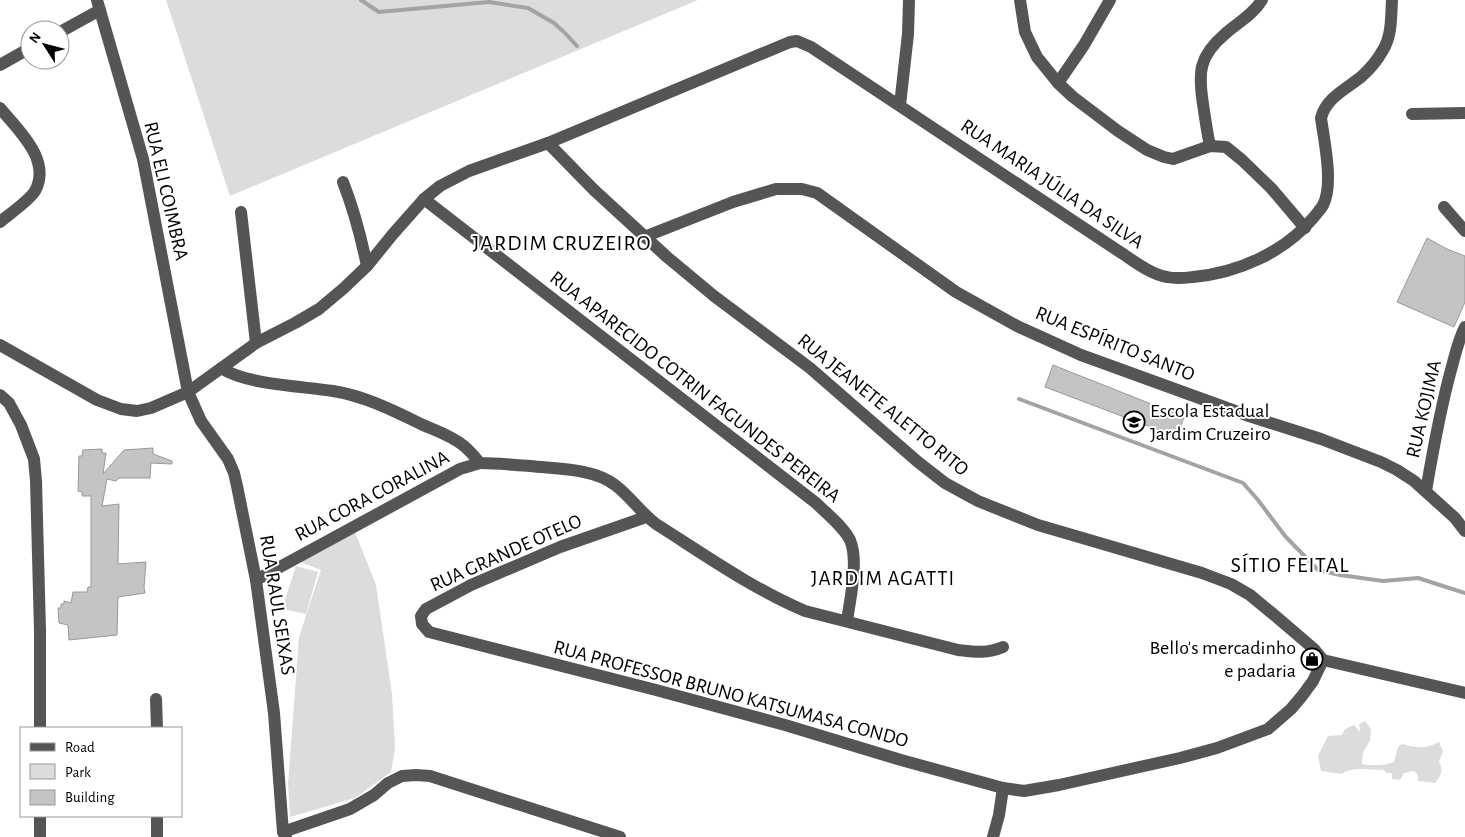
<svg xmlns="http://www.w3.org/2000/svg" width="1465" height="837" font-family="'Alegreya Sans',sans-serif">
<rect width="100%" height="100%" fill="#fff"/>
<g fill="#dcdcdc">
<polygon points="166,0 698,0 230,196"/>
<polygon points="355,532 376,585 392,694 395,748 391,772 355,798 290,817 288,784 299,637 321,570 300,562"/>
<polygon points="296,566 318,572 306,614 282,609"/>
<path d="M1365,721L1371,729L1370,741L1363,752L1362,764C1374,766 1383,766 1394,762L1398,747L1402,744C1416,748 1426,749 1439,742L1443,751L1439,762C1444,770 1441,776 1435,783L1418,781V775L1414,771L1404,773L1400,780L1392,779V773H1386L1384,770C1370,770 1353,766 1341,774L1321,771L1318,756L1328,736L1342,735L1345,729L1354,725L1360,732L1359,724Z"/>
</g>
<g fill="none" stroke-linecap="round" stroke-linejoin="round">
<g stroke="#a3a3a3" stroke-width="4">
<polyline points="361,0 379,12 489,2 528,8 554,23 564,32 577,46"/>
<polyline points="1019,399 1243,483 1258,500 1285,536 1318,570 1340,575 1383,581 1418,578 1465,593"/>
</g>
</g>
<g fill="#c4c4c4" stroke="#999">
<polygon points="1427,238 1447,249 1465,256 1465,302 1454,327 1397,302"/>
<polygon points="1053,365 1184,417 1177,437 1045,387"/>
<polygon points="153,448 153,454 172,461 172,464 151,463 150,478 119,478 116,481 107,479 102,506 119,504 118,564 146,562 144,587 145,593 118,597 117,635 69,640 68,625 59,623 58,608 61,608 61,604 64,604 64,601 71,603 73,592 87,592 88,587 91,587 91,496 82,496 82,492 78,491 79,456 82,456 83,450 102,449 102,453 106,453 103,474 124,450"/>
</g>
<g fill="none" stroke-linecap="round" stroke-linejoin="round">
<g stroke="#555" stroke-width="12">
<polyline points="97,0 143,159 188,392 201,421 228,459 234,473 237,486 256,580 274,713 283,832 286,837"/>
<polyline points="1020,0 1025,32 1037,57 1058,83 1073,97 1118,131 1147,150 1164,157 1173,159 1210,146 1226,147 1242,160 1271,188 1305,228"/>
<polyline points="60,32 100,10"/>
<polyline points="0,65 30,48"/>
<polyline points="1058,83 1084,45 1110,0"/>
<polyline points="900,105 908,34 909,0"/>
<path d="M0,108C18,130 52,160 35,191C29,201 9,214 0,222"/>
<polyline points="1412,114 1465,113"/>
<polyline points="548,143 594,190 667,257 714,296 810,368 918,462 945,483 978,501 1038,525 1202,573 1231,584 1250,595 1273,614 1314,649 1323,660 1465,693"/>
<path d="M1210,146C1207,132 1205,118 1203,104C1198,72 1199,56 1225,34C1237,23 1253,15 1262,0"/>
<path d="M343,182C354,210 361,237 367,266"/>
<path d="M424,199L816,503C827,514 843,526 850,540C859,561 850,599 847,621"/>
<polyline points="1444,207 1465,231"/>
<polyline points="241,212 256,343"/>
<polyline points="644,237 733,202 776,189 802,189 817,193 956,292 1017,326 1081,355 1249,416 1321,439 1381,462 1397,470 1414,481 1455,518 1465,531"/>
<path d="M0,345L97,400L121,409L137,411L151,408L188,392L256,343L295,323L319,309L344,288L367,266L393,234L424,199L440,186L469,171L548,143L790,42L797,41L811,47L1120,252C1134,261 1150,274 1167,277C1176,279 1184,278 1193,277C1238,273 1285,252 1314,217C1317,213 1321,209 1323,205C1334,185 1324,140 1321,118C1326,98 1346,89 1361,77C1369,70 1378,59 1383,50C1392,36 1391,16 1392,0"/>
<path d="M221,368C247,385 302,386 333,391C365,396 394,411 423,425C437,431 452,436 464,446C470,451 475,457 480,463C497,463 513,465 530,466C556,469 593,468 615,485C630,496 641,513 656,524C705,555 753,589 805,611L958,650C975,652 986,654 1003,647"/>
<polyline points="0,395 9,403 21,425 34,459 36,481 40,630 40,728"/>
<path d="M1426,491C1433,450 1440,410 1451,370C1455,356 1458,340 1465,327"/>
<polyline points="646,517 560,547 471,585 426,609 421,616 422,624 429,632 656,690 785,725 901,760 1003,788 1024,791 1059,785 1180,758 1217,748 1268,729 1291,709 1302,696 1313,681 1323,660"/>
<polyline points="256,580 460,469 480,463"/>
<polyline points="156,699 157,728"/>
<polyline points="40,816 40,837"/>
<polyline points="283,832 350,809 374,795 388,783 402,776 416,775 430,776 620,837"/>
<polyline points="157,837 157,816"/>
<polyline points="993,837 999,815 1003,788"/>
</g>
</g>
<defs>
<g id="school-ring" transform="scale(1.125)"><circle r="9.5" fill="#fff" stroke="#000" stroke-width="1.5"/><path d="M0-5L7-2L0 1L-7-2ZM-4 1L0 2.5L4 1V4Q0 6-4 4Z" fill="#000"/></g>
<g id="shop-ring" transform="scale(1.125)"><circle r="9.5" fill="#fff" stroke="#000" stroke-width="1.5"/><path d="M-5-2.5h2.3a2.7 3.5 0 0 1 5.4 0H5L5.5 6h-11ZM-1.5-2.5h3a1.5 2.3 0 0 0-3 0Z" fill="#000"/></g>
</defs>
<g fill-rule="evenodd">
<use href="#school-ring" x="1134" y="422"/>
<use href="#shop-ring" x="1312" y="659"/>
</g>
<g text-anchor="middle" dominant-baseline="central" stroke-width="4" stroke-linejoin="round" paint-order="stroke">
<g font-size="20" fill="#000" stroke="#fff">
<text transform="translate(1052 184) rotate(34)">RUA MARIA JÚLIA DA SILVA</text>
<text transform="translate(166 191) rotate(77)">RUA ELI COIMBRA</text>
<text transform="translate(1115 344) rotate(22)">RUA ESPÍRITO SANTO</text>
<text transform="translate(695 387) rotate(38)">RUA APARECIDO COTRIN FAGUNDES PEREIRA</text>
<text transform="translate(883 405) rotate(39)">RUA JEANETE ALETTO RITO</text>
<text transform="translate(1424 409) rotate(-77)">RUA KOJIMA</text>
<text transform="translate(372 496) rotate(-28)">RUA CORA CORALINA</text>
<text transform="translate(506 553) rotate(-24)">RUA GRANDE OTELO</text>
<text transform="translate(277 605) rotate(81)">RUA RAUL SEIXAS</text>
<text transform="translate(731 694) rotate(15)">RUA PROFESSOR BRUNO KATSUMASA CONDO</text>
</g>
<g font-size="20" fill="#000" stroke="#fff" text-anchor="start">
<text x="1150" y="411">Escola Estadual<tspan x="1150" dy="23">Jardim Cruzeiro</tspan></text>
<text x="1296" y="648" text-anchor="end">Bello's mercadinho<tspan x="1296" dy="23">e padaria</tspan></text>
</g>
<g font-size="21" letter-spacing="1" fill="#000" stroke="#fff">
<text x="883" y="578">JARDIM AGATTI</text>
</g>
<g font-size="22" letter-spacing="1" fill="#000" stroke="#fff">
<text x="562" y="243">JARDIM CRUZEIRO</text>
<text x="1290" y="565">SÍTIO FEITAL</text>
</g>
</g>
<rect x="20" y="727" width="162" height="90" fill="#ffffff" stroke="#999999"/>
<rect x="30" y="743" width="25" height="8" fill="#555555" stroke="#999999"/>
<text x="65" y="752" font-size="15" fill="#000000">Road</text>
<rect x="30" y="764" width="25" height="15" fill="#dcdcdc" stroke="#999999"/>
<text x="65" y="777" font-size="15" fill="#000000">Park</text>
<rect x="30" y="790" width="25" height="15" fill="#c4c4c4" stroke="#999999"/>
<text x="65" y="802" font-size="15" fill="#000000">Building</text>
<g transform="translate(45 45) rotate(306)"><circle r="24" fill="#ffffff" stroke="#999999"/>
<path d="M0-4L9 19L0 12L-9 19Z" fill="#000000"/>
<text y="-8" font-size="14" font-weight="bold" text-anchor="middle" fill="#000000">N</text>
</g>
</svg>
